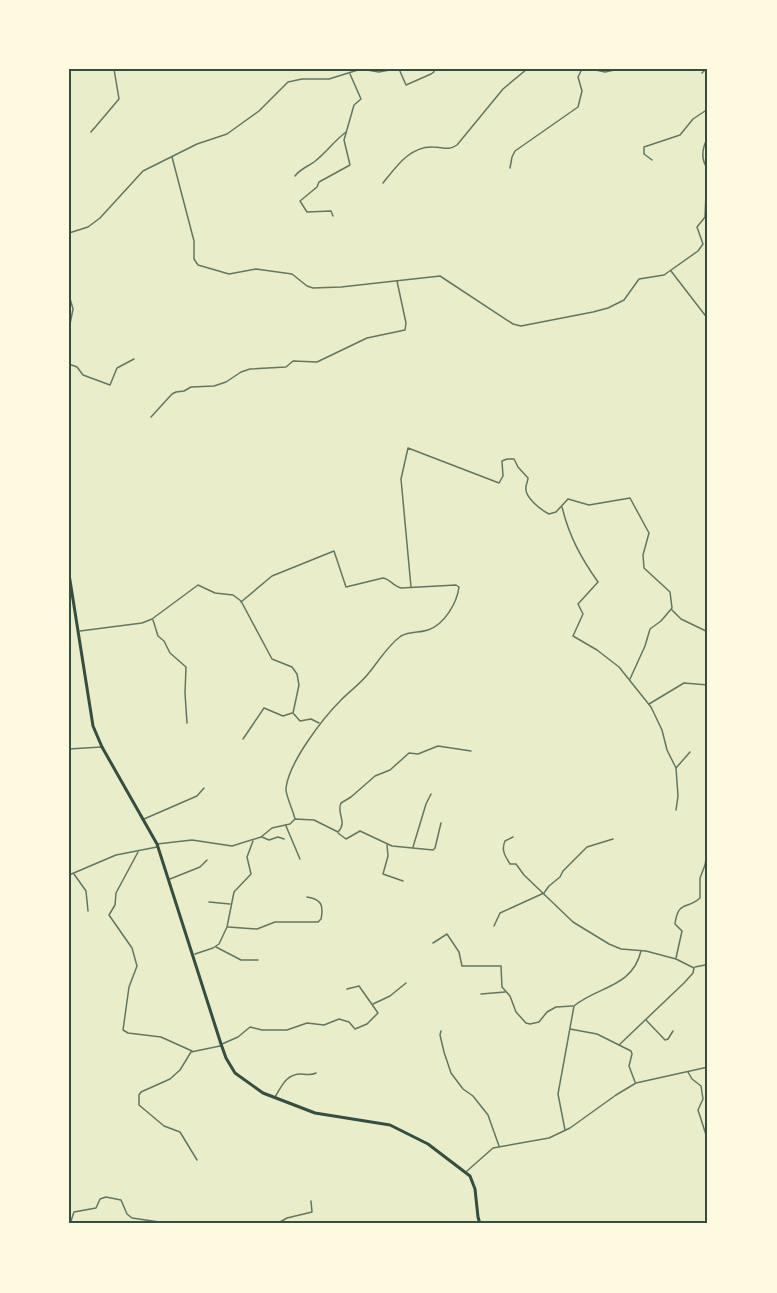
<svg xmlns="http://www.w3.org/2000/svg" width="777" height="1293" font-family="Cabin,sans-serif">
<rect width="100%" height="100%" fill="#e9edc9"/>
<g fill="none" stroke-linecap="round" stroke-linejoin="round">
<g stroke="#617663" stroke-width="1.5">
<polyline points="399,69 406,85 431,74 434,72 433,69"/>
<polyline points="591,69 605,72 619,69"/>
<polyline points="702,73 706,69"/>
<polyline points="91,132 119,99 114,69"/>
<polyline points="172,157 194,241 194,259 198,265 229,274 256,269 292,274 307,286 313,288 341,287 440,276 513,324 521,326 593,312 608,308 624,300 639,279 664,275 698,251 703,244 697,227 705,217 707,169"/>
<polyline points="652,160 644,154 644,147 680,135 693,119 708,109"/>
<polyline points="510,168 512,157 515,151 578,107 582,91 578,77 582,69"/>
<path d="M708,169C700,159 702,148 708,137"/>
<path d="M295,176C300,169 307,167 314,162C326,153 334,141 346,132"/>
<path d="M383,183C396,167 410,146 433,147C443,147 448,151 457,145L503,89L527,69"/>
<polyline points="333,216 331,211 307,212 300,201 317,187 319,182 350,165 344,140 354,105 361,99 350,74"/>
<polyline points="69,233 88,227 100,218 143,171 197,144 227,134 259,111 288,82 302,79 329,79 361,69 379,72 395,69"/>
<polyline points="671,271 708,319"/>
<polyline points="69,295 73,309 69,329"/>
<polyline points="69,364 77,367 83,375 110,385 117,368 134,359"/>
<polyline points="151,417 172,394 176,392 184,391 191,387 214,386 226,382 241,372 250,369 286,367 293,361 317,362 367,338 405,330 406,323 397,281"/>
<path d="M562,507C569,536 581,558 598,582L578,604L583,614L573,636L597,650L619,667L651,707L662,730L667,750L676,768L678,796L676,810"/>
<path d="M411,587L401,479L408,448L499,483L503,476L502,461L507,459H514L518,467L528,478C528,481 526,484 526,487C524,497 541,510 549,514L556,512L568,499L589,505L630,498L649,533L643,555L644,568L670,592L672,608L661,621L650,629L645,646L630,679"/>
<path d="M241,602L272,576L334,551L346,587L383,578C390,579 393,586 401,588L456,585L459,587C457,603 444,625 428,630C419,633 410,631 401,636C387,646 379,661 368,674C360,684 350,691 341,700C323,718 289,762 286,788C285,794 293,810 295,819"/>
<polyline points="672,610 681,619 708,632"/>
<polyline points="153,620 158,636 164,641 170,653 186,667 185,693 187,723"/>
<polyline points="80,631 142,623 152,619 198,585 215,593 233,595 241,601 272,659 292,667 297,674 299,685 293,713 300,721 311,719 319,723"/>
<polyline points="649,704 684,683 708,685"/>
<polyline points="243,739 264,708 283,716 292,713"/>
<polyline points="69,749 101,747"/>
<polyline points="676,768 690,752"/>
<polyline points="144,819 197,796 204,788"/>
<polyline points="286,826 300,859"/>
<polyline points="338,833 346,839 360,831 392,846 433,850 435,848 441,823"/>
<polyline points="262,837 269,840 278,837 284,839"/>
<path d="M513,837L505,841C501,850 505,856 510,864H516L524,875L573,922L609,944L621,949L646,951L676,959L694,968L693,973L684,983L619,1045"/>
<path d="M157,844L192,840L232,846L261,837L272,828L290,824L295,819L314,820L338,832C348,822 336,813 341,803L351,797L375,776L390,770L409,753L418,754L438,746L471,751"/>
<polyline points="387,845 388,856 383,874 403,881"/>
<polyline points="413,847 426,804 431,794"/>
<polyline points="138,852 116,893 115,905 109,915 132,948 137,966 129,987 123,1030 128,1033 161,1037 192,1051"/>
<polyline points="74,874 86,891 88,911"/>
<polyline points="170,879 200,867 207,860"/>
<polyline points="209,902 230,904"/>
<polyline points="494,926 500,913 544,893 549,886 560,877 563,871 587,847 613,839"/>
<path d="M228,927L257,929L275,922H318L321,919C324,905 321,899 307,897"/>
<polyline points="433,943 447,934 459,952 462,966 501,966 502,987 510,996 516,1012 526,1023 530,1024 539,1022 547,1012 556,1007 573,1006"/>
<polyline points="216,947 241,960 258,960"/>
<polyline points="195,954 213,948 219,944 227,927 234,892 251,874 247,857 253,841"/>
<path d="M676,958L682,931L675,924C678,900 687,910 700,898V878L705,865L708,847"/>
<polyline points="695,967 705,965 708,961"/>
<polyline points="481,994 505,992"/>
<polyline points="373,1004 390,996 406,983"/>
<polyline points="646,1020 665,1040 668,1039 673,1031"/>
<polyline points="570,1029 597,1034 631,1051 632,1054 629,1066 635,1082"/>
<polyline points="441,1031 440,1035 444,1052 451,1073 463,1089 473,1096 488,1115 499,1146"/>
<polyline points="222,1044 238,1037 250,1027 262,1030 287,1030 307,1023 324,1025 339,1019 349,1022 355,1029 367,1024 378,1013 359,986 347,989"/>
<polyline points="688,1072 692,1079 701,1086 703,1099 698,1110 708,1141"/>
<path d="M275,1097C282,1086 286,1074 301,1074C308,1074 310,1076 316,1073"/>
<path d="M565,1130L558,1094L574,1006C598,986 632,988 641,951"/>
<polyline points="197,1160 180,1132 164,1126 139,1105 139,1095 141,1092 170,1079 180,1070 191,1052 220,1046"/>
<polyline points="280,1222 287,1218 312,1212 311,1201"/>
<polyline points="70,1224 74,1212 96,1208 100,1199 106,1197 121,1200 127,1214 132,1218 173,1224"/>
<polyline points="270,1224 277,1222 286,1224"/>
</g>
<g stroke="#617663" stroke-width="1.5">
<polyline points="69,875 116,855 157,847"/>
<polyline points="467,1171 493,1148 549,1138 570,1128 616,1095 636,1083 708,1067"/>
</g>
<polyline stroke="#344e41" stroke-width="3" points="69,574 93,726 102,747 157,844 221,1044 226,1058 235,1073 263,1093 315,1113 390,1125 428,1144 470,1176 475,1189 478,1217 480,1224"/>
</g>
<rect width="777" height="1293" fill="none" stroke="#fefae0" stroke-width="141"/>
<rect x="70" y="70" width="636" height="1152" fill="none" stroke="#344e41" stroke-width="2"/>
</svg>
